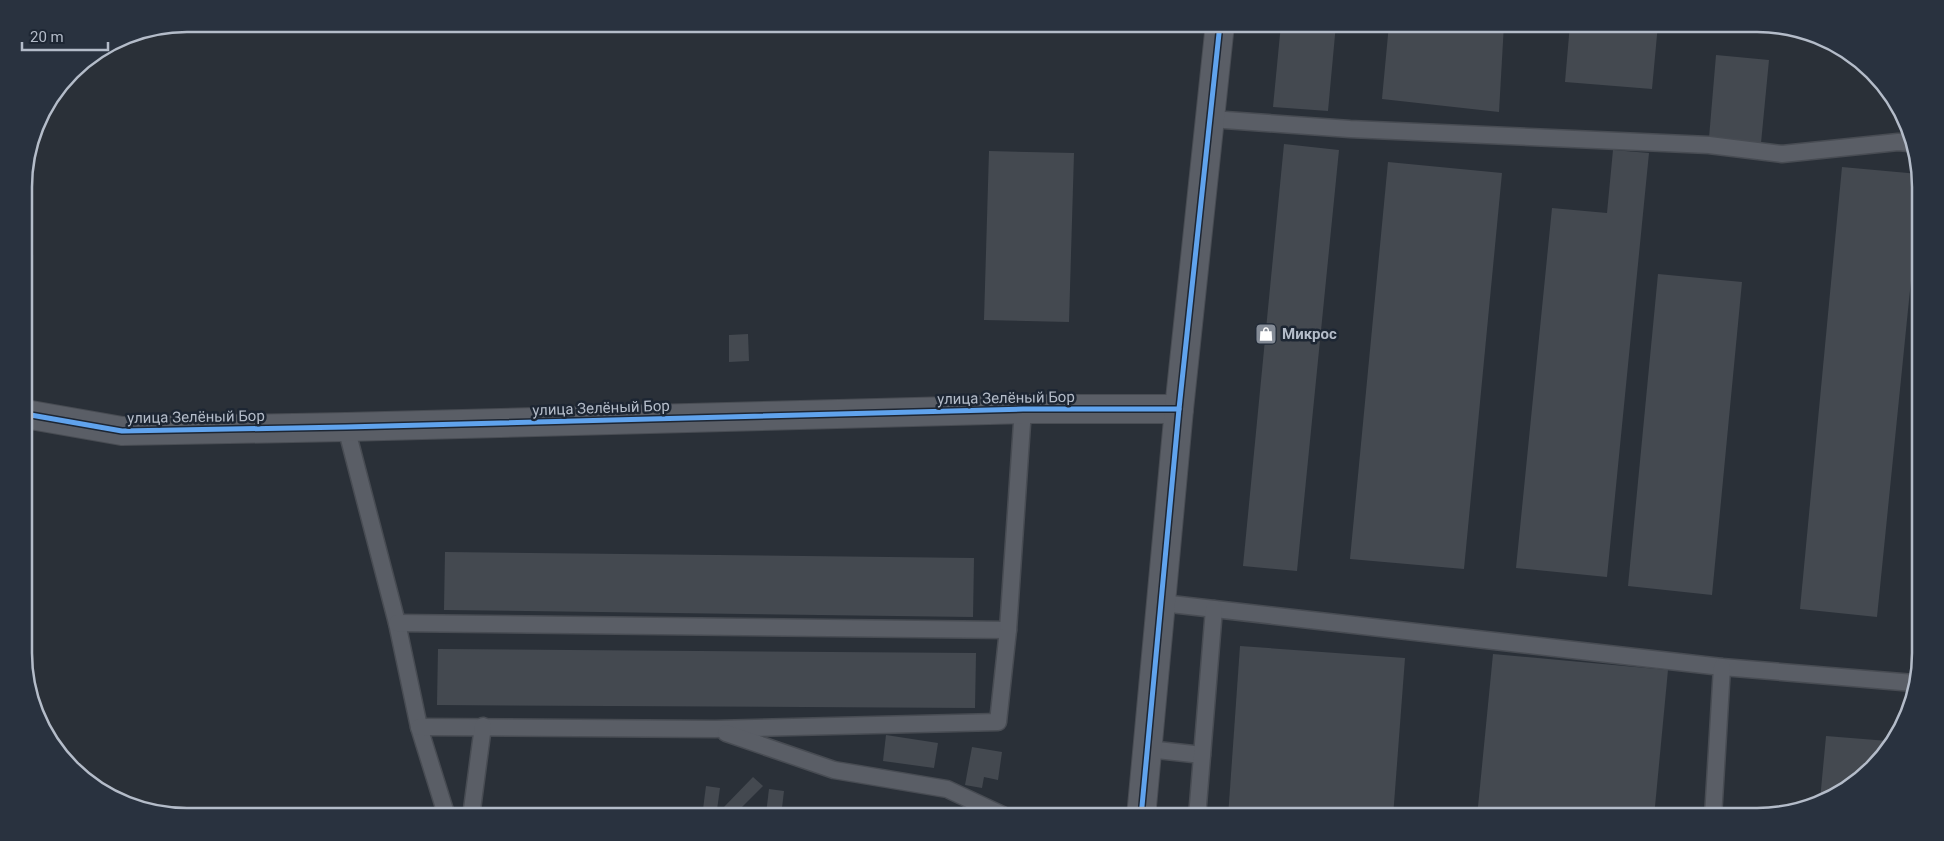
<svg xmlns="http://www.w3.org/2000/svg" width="1944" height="841" font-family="Roboto,sans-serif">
<rect width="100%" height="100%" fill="#2a3038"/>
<g fill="#444950">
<polygon points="1281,24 1336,24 1328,111 1273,107"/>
<polygon points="1389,24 1504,24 1499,112 1382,99"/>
<polygon points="1570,24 1658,24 1652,89 1565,82"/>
<polygon points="1716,55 1769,60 1761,143 1709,138"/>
<polygon points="1284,144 1339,150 1297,571 1243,566"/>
<polygon points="1613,150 1649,153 1607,577 1516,568 1552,208 1607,213"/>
<polygon points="989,151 1074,153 1069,322 984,320"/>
<polygon points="1388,162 1502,173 1464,569 1350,559"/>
<polygon points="1842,167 1919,174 1919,201 1877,617 1800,609"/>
<polygon points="1658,274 1742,282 1712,595 1628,586"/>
<polygon points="748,334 749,361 729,362 729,335"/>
<polygon points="445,552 974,558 973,617 444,610"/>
<polygon points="1240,646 1405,658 1393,817 1228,817"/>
<polygon points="438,649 976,653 975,708 437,705"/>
<polygon points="1493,654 1668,670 1654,817 1477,817"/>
<polygon points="886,735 938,743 934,768 883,761"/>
<polygon points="1826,736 1888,741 1856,784 1824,800 1820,800"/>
<polygon points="972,747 1002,752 998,780 984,777 982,788 965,785"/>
<polygon points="753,777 763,786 732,817 730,817 722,809"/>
<polygon points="706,786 720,788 716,817 702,817"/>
<polygon points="769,789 784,791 781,816 766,814"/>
<polygon points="878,807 888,808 892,810 897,817 867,817 874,809"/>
<polygon points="909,808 944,813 944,817 908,817"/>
</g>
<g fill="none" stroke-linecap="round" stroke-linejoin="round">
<g stroke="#484c53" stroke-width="19">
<g id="service">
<polyline points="1211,119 1350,129 1709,145 1782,154 1898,142 1909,143"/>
<polyline points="346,427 397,623 419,727 447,817"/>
<polyline points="1162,603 1722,667 1914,683"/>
<polyline points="397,623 1008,630"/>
<polyline points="419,727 715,729 998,722 1008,630 1023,409"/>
<polyline points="726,733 834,770 947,789 1007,817"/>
<polyline points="1148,749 1202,755"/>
<polyline points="471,817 483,726"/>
<polyline points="1197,817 1214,609"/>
<polyline points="1713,817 1722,667"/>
</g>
</g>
<g stroke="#484c53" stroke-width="30">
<g id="tertiary">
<polyline points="25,414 122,431 346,427 1023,409 1179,409"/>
<polyline points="1141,817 1179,409 1220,24"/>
</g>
</g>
<use href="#service" stroke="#5a5e66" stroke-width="16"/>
<use href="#tertiary" stroke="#5a5e66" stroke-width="28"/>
<g stroke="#1d2633" stroke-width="8">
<g id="cycleway">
<polyline points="25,414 122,431 346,427 1023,409 1179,409"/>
<polyline points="1141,817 1179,409 1220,24"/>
</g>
</g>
<use href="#cycleway" stroke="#60a3ed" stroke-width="5"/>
</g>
<defs>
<g id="shop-square" transform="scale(1.125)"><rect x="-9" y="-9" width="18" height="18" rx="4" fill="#848b96" stroke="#1d2633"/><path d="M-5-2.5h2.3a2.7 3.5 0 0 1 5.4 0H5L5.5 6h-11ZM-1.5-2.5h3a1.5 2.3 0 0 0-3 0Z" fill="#fff"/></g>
</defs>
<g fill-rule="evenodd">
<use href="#shop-square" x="1266" y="334"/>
</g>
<g text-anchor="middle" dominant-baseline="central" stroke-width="5" stroke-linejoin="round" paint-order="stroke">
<g font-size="15" font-weight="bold" fill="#b4bcc9" stroke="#1d2633" text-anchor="start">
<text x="1282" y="334">Микрос</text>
</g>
<g font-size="15" fill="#b4bcc9" stroke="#1d2633">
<text transform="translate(1006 398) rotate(-1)">улица Зелёный Бор</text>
<text transform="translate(601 408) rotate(-2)">улица Зелёный Бор</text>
<text transform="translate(196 417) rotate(-1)">улица Зелёный Бор</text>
</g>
</g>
<path d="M0 0H1944V841H0ZM187 32H1757A155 155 0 0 1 1912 187V653A155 155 0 0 1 1757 808H187A155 155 0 0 1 32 653V187A155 155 0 0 1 187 32Z" fill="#29323f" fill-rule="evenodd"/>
<path fill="none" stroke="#b4bcc9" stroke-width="2.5" d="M187 32H1757A155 155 0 0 1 1912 187V653A155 155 0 0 1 1757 808H187A155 155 0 0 1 32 653V187A155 155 0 0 1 187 32Z"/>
<path d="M22 42v8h86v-8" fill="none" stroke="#b4bcc9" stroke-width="2.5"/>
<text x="30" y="42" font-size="15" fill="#b4bcc9" stroke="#1d2633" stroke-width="4" paint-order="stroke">20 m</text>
</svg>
